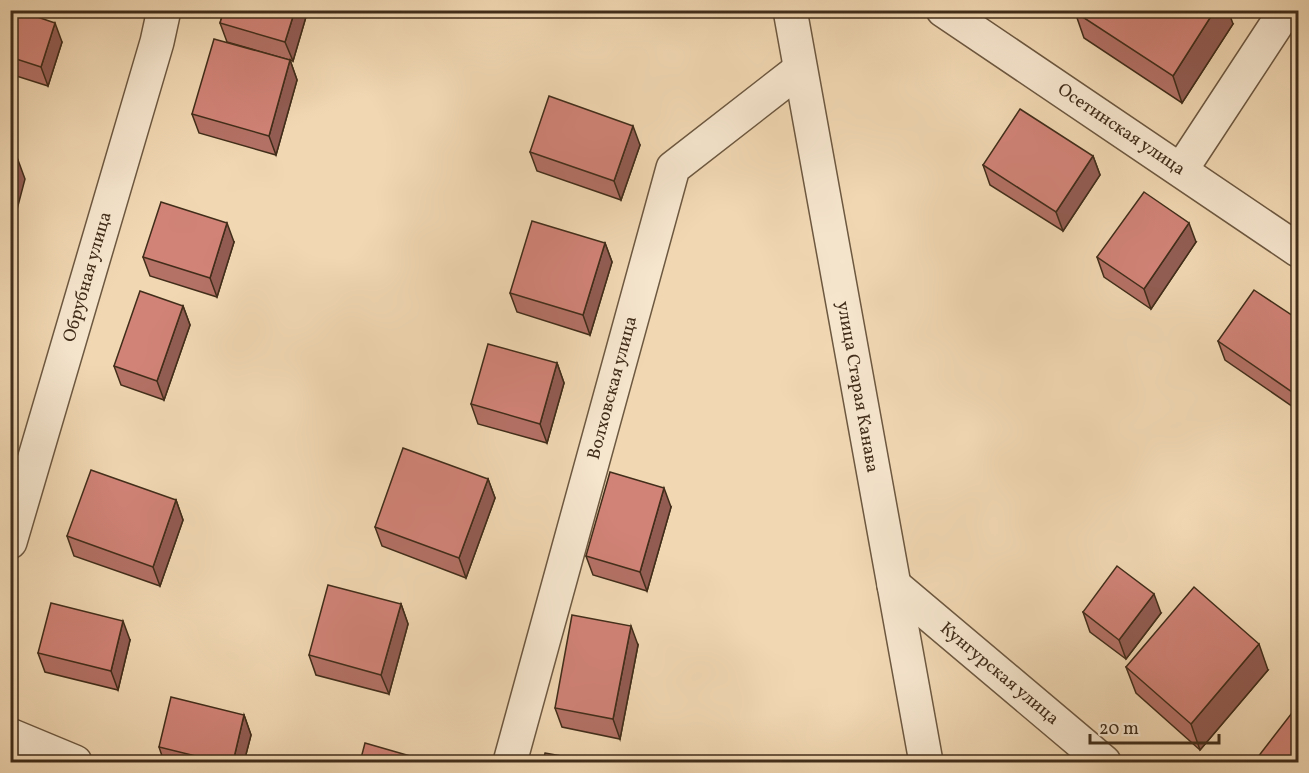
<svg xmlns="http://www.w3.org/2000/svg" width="1309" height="773" font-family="Vollkorn,serif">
<rect width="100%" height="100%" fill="#f1d8b3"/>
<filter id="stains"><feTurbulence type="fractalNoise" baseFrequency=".00333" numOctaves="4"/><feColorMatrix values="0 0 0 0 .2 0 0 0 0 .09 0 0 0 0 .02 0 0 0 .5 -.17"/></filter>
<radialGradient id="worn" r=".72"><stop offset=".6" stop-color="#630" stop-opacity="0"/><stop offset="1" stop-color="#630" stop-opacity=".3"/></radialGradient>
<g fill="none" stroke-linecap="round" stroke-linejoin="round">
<g stroke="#6d5840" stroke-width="36">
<g id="minor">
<polyline points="790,10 926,762"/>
<polyline points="943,10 1298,250"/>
<polyline points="1181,170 1286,10"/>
<polyline points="10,542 157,42 164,10"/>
<polyline points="894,585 1104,762"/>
<polyline points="10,735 75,762"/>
<polyline points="510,762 673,168 799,70"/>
</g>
</g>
<use href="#minor" stroke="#f6e6ce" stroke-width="33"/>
</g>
<g fill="#b47166" stroke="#412d1a" stroke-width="1.5">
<polygon points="10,10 62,42 48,86 10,74"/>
<polygon points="224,10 308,10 293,61 290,60 297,80 276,155 199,133 192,114 286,59 227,42 220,23"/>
<polygon points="1075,12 1233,24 1182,103 1084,38"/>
<polygon points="1299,142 1299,166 1293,150"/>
<polygon points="640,145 621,200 537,171 530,152"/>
<polygon points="1093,156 1100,175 1063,231 990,185 983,165"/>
<polygon points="234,242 217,297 150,276 143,257"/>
<polygon points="1196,242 1151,309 1104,277 1097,257"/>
<polygon points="605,243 612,262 590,335 517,312 510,293"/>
<polygon points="183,306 190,325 164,400 121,385 114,366"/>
<polygon points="1299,320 1299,411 1225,360 1218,341"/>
<polygon points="557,363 564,383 547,443 478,424 471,404"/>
<polygon points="488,479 495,498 466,578 382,546 375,527"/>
<polygon points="176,500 183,520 160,586 74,556 67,536"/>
<polygon points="671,507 647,591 593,575 586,556"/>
<polygon points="401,604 408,624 389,694 316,675 309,655"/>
<polygon points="1083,612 1161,613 1126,659 1090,632"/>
<polygon points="130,640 118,690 45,672 38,653"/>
<polygon points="638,645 620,739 562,727 555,708"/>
<polygon points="1126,667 1268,670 1200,750 1136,693"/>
<polygon points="244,715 251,735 244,762 164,762 159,747"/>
</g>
<g fill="#925c53" stroke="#412d1a" stroke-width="1.5">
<polygon points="295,10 308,10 293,61 285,42"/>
<polygon points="1215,10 1228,10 1233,24 1182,103 1173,76"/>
<polygon points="55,23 62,42 48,86 41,67"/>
<polygon points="290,60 297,80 276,155 269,136"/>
<polygon points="633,126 640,145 621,200 614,181"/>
<polygon points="1093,156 1100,175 1063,231 1056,212"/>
<polygon points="18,160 25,179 10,236 10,189"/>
<polygon points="227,223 234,242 217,297 210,278"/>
<polygon points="1189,223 1196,242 1151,309 1144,289"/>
<polygon points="605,243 612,262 590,335 583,315"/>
<polygon points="183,306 190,325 164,400 157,381"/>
<polygon points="557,363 564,383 547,443 540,424"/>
<polygon points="488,479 495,498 466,578 459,558"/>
<polygon points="664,488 671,507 647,591 640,572"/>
<polygon points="176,500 183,520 160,586 153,567"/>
<polygon points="1154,594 1161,613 1126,659 1119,640"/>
<polygon points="401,604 408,624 389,694 381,675"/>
<polygon points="123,621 130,640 118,690 111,671"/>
<polygon points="631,626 638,645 620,739 613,719"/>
<polygon points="1259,644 1268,670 1200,750 1191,724"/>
<polygon points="244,715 251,735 244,762 233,762"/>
</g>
<g fill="#d18377" stroke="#412d1a" stroke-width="1.5">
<polygon points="10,10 17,10 55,23 41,67 10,57"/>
<polygon points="224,10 295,10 285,42 220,23"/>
<polygon points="1075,10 1215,10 1173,76 1075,12"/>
<polygon points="214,39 290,60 269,136 192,114"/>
<polygon points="549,96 633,126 614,181 530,152"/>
<polygon points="1020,109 1093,156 1056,212 983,165"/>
<polygon points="1299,142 1299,154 1293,150"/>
<polygon points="10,158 18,160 10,189"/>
<polygon points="1144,192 1189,223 1144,289 1097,257"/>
<polygon points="161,202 227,223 210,278 143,257"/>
<polygon points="532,221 605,243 583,315 510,293"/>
<polygon points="1254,290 1299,320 1298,396 1218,341"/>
<polygon points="140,291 183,306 157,381 114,366"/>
<polygon points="488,344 557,363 540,424 471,404"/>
<polygon points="403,448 488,479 459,558 375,527"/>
<polygon points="91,470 176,500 153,567 67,536"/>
<polygon points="610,472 664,488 640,572 586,556"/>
<polygon points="1117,566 1154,594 1119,640 1083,612"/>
<polygon points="328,585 401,604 381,675 309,655"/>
<polygon points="1194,587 1259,644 1191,724 1126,667"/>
<polygon points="51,603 123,621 111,671 38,653"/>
<polygon points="572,615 631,626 613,719 555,708"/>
<polygon points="171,697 244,715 233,762 220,762 159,747"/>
<polygon points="1295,709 1299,712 1299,762 1254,762"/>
<polygon points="365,743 431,762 360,762"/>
<polygon points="545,753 594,762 543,762"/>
</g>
<g text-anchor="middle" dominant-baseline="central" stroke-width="4.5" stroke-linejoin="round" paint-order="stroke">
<g font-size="18" fill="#412d1a" stroke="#f6e6ce">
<text transform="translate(1121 130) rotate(34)">Осетинская улица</text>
<text transform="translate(88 277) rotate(-74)">Обрубная улица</text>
<text transform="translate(857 387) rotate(80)">улица Старая Канава</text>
<text transform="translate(613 388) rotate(-75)">Волховская улица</text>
<text transform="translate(999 674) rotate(40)">Кунгурская улица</text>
</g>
</g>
<rect width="1309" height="773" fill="none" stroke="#f1d8b3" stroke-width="36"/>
<rect x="12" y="12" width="1285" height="749" fill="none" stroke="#412d1a" stroke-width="3"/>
<rect x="18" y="18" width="1273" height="737" fill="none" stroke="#412d1a" stroke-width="1.5"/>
<path d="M1090 734v9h129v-9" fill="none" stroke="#412d1a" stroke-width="3"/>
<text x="1099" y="734" font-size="18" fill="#412d1a" stroke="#f6e6ce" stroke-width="4.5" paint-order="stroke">20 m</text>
<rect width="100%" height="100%" filter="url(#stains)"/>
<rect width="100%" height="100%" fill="url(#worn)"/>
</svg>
